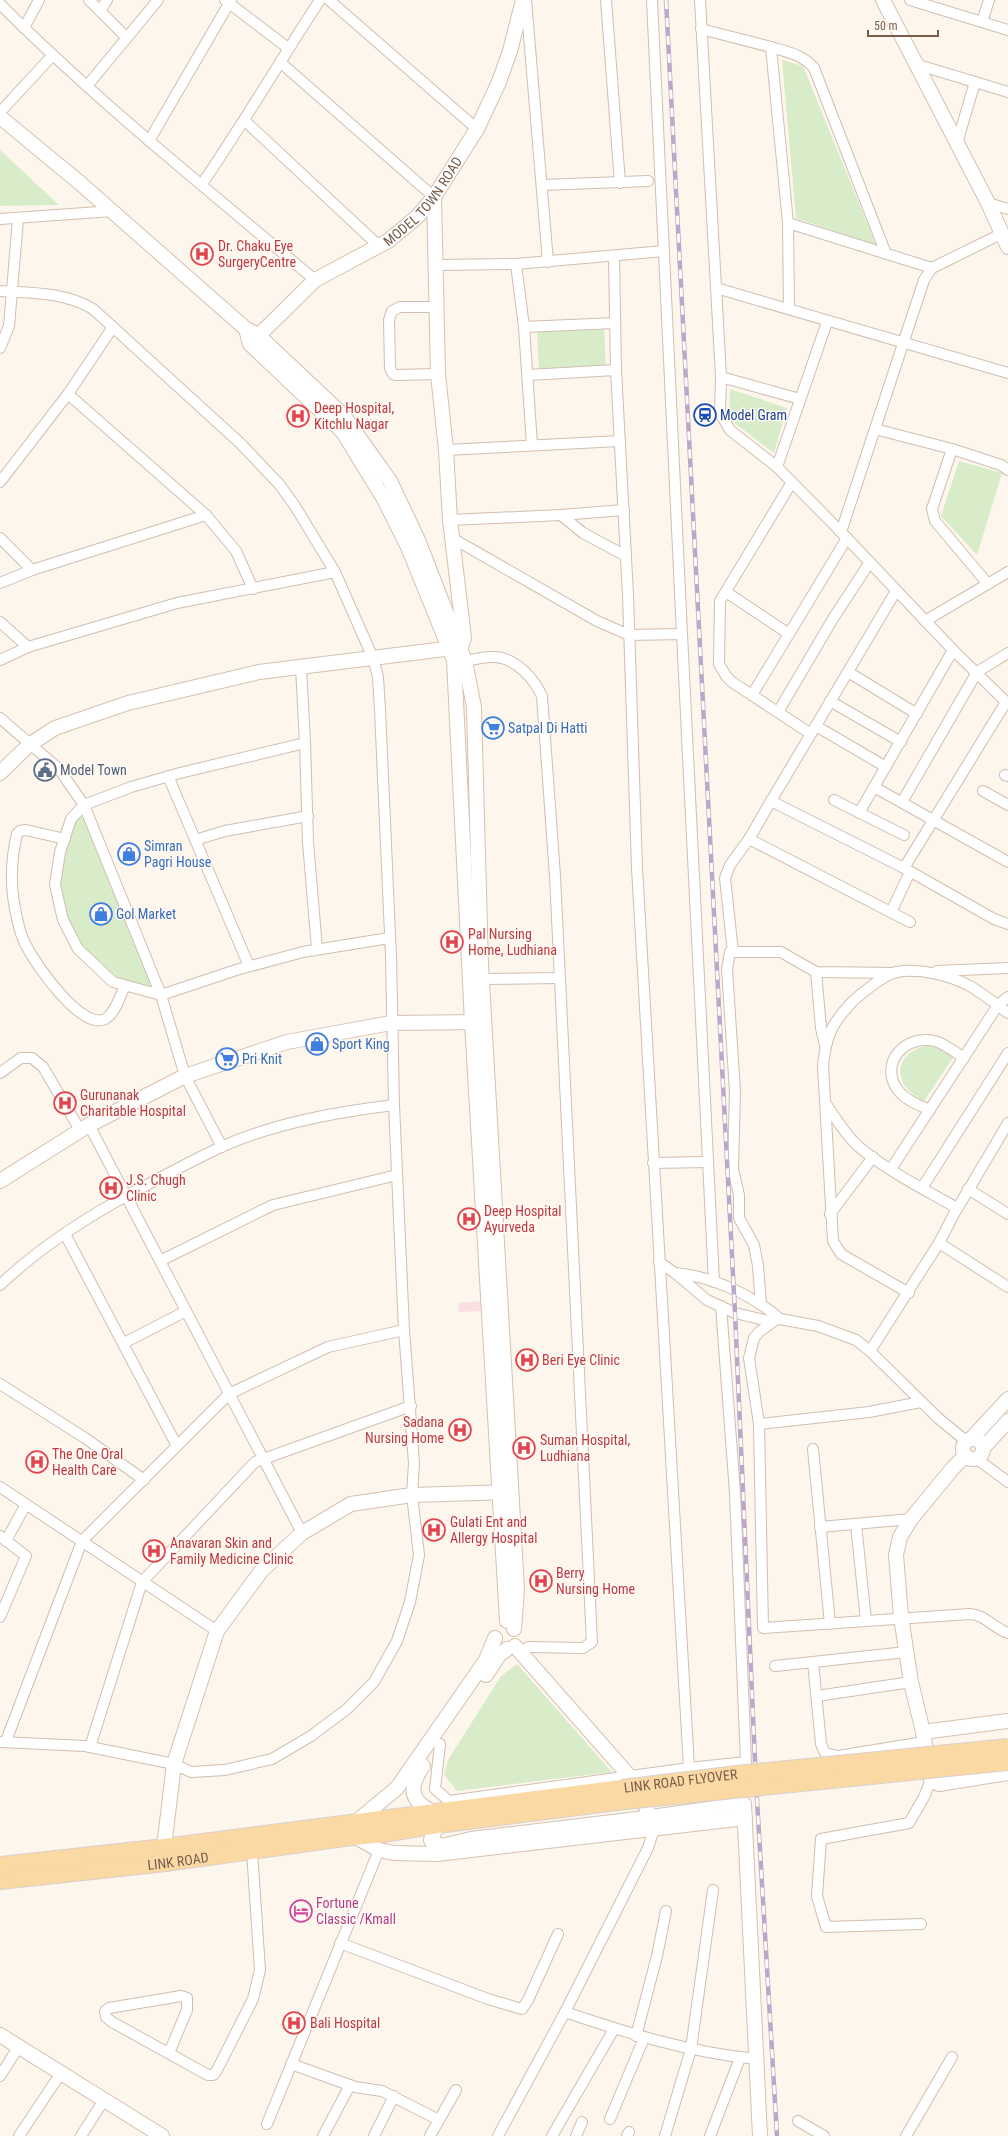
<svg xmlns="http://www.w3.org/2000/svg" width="1008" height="2136" font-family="'Roboto Condensed',sans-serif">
<rect width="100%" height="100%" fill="#fdf6ec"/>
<polygon fill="#fbdfe3" points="483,1301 483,1311 459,1312 458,1303"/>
<g fill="#d8ecc9">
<polygon points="782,60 803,66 876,245 796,218"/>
<polygon points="0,150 59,205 0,206"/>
<polygon points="604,329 606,367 539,371 537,332"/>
<polygon points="730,389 787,408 774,453 729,419"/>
<polygon points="959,461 1002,473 977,555 941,516"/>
<polygon points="84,808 157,991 114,980 81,948 65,919 57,886 63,852 74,820"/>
<path d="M926,1046L940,1048L954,1056L924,1101C916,1096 905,1090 902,1080C896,1061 910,1049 926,1046Z"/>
<polygon points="517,1664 612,1772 457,1791 444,1774 448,1760 501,1676"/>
</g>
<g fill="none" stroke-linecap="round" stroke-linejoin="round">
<g stroke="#d1beb0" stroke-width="12">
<g id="street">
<polyline points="89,0 126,37"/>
<polyline points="225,0 288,48"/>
<polyline points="329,0 477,129"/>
<polyline points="526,0 548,262"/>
<polyline points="606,0 620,183"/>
<polyline points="652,0 682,634"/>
<polyline points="700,0 721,377 720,413 730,430 777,467 841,532"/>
<polyline points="910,0 1008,30"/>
<path d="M0,4C99,103 208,190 315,280"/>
<polyline points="100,11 107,0"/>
<polyline points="982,22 989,0"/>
<polyline points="24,28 39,0"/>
<polyline points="701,29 771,47 788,223 789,309"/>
<path d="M771,47C787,52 802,54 814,68L886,254"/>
<polyline points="280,62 434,197"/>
<polyline points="915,64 1008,92"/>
<polyline points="87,86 158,0"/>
<polyline points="0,112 52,56"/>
<polyline points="245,121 379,246"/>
<polyline points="149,141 231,0"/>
<polyline points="957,143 975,82"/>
<path d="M202,184C243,124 280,61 320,0"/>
<polyline points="542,185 648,181"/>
<polyline points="988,203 1008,209"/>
<polyline points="0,219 113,211"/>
<polyline points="788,223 932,268"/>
<polyline points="1001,234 932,268 924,280 841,532 953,650 1008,704"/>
<polyline points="516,264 524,327 532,445"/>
<polyline points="437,265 516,264 664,251"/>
<polyline points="716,288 1008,373"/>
<path d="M0,291C31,293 65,292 93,309L240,443L279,484L295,506L335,572L373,658L378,677L380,710L391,956L394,1105L404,1330L414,1463L412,1495L419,1555L410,1602L397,1641L374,1682L347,1709L311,1736L272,1759L225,1770L191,1772L174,1764L85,1746L0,1742"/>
<polyline points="435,307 400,307 392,311 389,320 390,368 393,374 396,375 438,374"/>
<polyline points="524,327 615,323"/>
<polyline points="0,348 9,326 18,219"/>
<polyline points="528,375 616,370"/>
<polyline points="721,377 800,399"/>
<polyline points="68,394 206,515 236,551 253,589"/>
<polyline points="875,429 952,449 1001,465 1008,470"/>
<polyline points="952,449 932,509 935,521 988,584"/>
<polyline points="446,450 620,441"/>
<polyline points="777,467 827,322"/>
<polyline points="0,482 68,394 113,327"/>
<polyline points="792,482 720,601 719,664 726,676 732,682 811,734"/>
<polyline points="561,515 583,533 626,556"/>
<polyline points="450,520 561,515 624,510"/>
<polyline points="0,538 32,570 0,583"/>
<polyline points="452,538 597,621 629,635 682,634 714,1282"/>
<polyline points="32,570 206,515"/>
<polyline points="726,592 789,634"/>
<polyline points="925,621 1008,572"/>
<polyline points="0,622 28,647"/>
<polyline points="0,660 28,647 177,603 335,572"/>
<path d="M458,663C470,660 484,656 496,657C517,659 534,679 542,696L555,876L592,1642L583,1648L528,1647"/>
<polyline points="301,667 305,743 180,773 131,787 84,805 71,819 60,852 55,885 63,920 78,949 113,982 161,995 236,970 303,952 389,938"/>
<polyline points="848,672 917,714"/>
<polyline points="752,695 847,538"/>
<polyline points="830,701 901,742"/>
<polyline points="1006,702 904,868 994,919 1008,924"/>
<polyline points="778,712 834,617 870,562"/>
<polyline points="0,718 59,769 84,805 161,995 185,1076 222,1147"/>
<polyline points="816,726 886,767"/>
<polyline points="305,743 308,842 317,949"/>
<polyline points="1005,775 1008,776"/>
<polyline points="168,776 249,966"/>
<polyline points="874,787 1008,862"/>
<polyline points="983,791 1008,805"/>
<polyline points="834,800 904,835"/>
<polyline points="771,801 896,591"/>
<polyline points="902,802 977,672 1008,653"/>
<polyline points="859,813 953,650"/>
<path d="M65,839L26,830L20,831L17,834C10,863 10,890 17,918C19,928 22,939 27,947C36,965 82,1031 105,1019C115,1014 120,996 125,986"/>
<polyline points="749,839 910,922"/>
<polyline points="195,840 225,831 308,816"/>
<polyline points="891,912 910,872"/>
<polyline points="733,952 725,878 730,865 749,839 771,801 904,868"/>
<polyline points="937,971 1008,968"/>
<polyline points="816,972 821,1028 825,1045"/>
<polyline points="482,979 559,978"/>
<polyline points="0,1073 21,1058 32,1058 43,1067 80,1130"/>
<path d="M826,1104C836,1119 845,1134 858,1146C887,1171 924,1189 957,1208"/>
<path d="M930,1110C919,1105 905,1100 897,1089C879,1062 906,1034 935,1041C945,1044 955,1052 964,1058"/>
<polyline points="89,1125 302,1533"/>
<polyline points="653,1163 708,1162"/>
<polyline points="891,1169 998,1005 1008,997"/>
<polyline points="922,1188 1008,1053"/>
<polyline points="968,1189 1008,1214"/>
<polyline points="830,1214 873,1157"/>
<polyline points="65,1234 177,1446"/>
<polyline points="939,1243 1008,1287"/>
<polyline points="160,1261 273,1205 397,1175"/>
<polyline points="659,1262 675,1273 707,1300 735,1313 769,1321 780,1319 818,1326 856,1340 870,1351 938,1418 966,1441"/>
<path d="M675,1273C711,1276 753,1295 780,1319"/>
<path d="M0,1285C41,1246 90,1215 139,1189C166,1175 193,1160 221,1147C274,1123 336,1112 394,1105"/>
<path d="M909,1293L841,1254L833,1241L823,1066C826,1035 832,1023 853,1001C862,993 885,974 896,972C920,968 949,975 970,986C983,994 996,1004 1008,1013"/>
<polyline points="761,1305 758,1266 754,1245 739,1218 739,1195 733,1169 735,1091 727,969 730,952 781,952 816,972 895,973"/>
<path d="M774,1321L759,1332L754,1338L749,1358L759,1424L763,1628L970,1614C986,1615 993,1628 1008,1633"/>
<polyline points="124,1343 186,1311"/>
<polyline points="870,1351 939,1243 954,1214 1008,1123"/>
<polyline points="0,1384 85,1438 144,1480"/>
<polyline points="759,1424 869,1412 921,1402"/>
<polyline points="813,1449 830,1624"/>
<polyline points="977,1459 1008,1482"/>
<polyline points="0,1487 217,1631"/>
<polyline points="856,1524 866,1621"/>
<polyline points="820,1527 911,1519"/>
<polyline points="0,1536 26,1556 0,1617"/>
<polyline points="6,1541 26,1504"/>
<polyline points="813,1662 906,1652"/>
<polyline points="775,1666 813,1662 821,1744 825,1753 838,1756 924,1742"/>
<polyline points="817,1696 911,1682"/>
<polyline points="6,1741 82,1541 229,1394 328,1347 404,1330"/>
<polyline points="440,1744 435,1789 449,1801 689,1768 637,868 628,595 616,370 614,257"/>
<polyline points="90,1747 142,1582 255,1462 411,1406"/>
<polyline points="689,1768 746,1762 735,1493 721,1306"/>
<polyline points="921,1924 826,1927 817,1896 821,1839 909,1823 924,1797 931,1780"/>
<polyline points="340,1943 488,1999 522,2009 528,2000 558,1934"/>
<path d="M565,2012C627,2033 691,2053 757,2059"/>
<polyline points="636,2036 657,1956 666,1911"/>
<polyline points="169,2053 187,2010 187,1998 181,1996 109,2008 105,2011 106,2017 112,2022 208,2075 213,2075 216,2072 253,1999 260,1970 252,1851"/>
<polyline points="291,2064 355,2087 382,2091 439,2120"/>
<polyline points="0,2076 19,2046"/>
<polyline points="610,2119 644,2038"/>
<polyline points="798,2121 824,2136"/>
<polyline points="267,2124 379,1850"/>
<polyline points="19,2136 61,2073"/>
<polyline points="81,2136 104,2100"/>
<polyline points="323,2136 350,2085"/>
<polyline points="374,2136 394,2096"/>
<polyline points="430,2136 456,2090"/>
<polyline points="498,2136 565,2012 648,1848 654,1829"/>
<polyline points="552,2136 614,2029"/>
<polyline points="576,2136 582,2122"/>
<polyline points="627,2136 629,2132"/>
<polyline points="665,2136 691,2049 713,1890"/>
<polyline points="710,2136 740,2058"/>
<polyline points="906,2136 952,2057"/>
</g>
</g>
<g stroke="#d6c0b0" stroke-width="16">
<g id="secondary">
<polyline points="883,0 988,203 1008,247"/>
<polyline points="0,117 80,183 246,329 258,335 343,415 390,481 418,540 465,661 474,707 481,965 517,1589 514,1629"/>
<polyline points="246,329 250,344 343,432 384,499 408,547 454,660 472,1022 507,1621"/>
<path id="s1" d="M253,341L315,280L388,241L417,217L434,197L477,129L499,82L510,51L523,0"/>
<polyline points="0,773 29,745 55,728 128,703 259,672 461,647 464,638 450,520 446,450 438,374 434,197"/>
<polyline points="0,1181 89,1125 185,1076 287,1042 391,1023 480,1022"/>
<polyline points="972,1438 1008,1399"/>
<circle cx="973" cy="1449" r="10"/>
<polyline points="983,1448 1008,1421"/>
<polyline points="965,1456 953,1468 911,1519 900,1537 896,1555 901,1617 911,1682 923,1732 931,1780 939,1784 1008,1773"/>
<polyline points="515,1646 639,1787 653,1826"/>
<polyline points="486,1675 499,1655 507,1649"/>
<polyline points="923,1732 1008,1721"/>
<path d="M423,1766C409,1786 409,1801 433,1812"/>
<polyline points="355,1823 397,1788 486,1660 495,1638"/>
<polyline points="437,1825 431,1840 433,1843 442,1846 471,1839 637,1819 744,1804 760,2136"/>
<polyline points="356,1837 379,1850 394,1853 437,1854 745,1818"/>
<polyline points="164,1847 174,1764 217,1631 262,1570 302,1533 351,1504 412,1495 510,1492"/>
<polyline points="0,2035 162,2136"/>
</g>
</g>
<g stroke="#dad1cd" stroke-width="18">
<g id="primary">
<polyline points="0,1865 164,1847 622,1788"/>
<path id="s2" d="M0,1881L166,1863L344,1838L383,1834L437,1825L625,1801"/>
</g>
</g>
<use href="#street" stroke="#fff" stroke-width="10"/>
<use href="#secondary" stroke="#fff" stroke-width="14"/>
<use href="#primary" stroke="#fbd9a5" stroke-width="16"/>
<g stroke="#b9a8c9" stroke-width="4.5">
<polyline id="rail" points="666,0 735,1313 756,1783 777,2136"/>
</g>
<use href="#rail" stroke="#fffaf3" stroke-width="3" stroke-dasharray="9" stroke-linecap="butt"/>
<g stroke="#dad1cd" stroke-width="18" stroke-linecap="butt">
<g id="primary-bridge">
<path id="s3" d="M622,1788L737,1774L1008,1747"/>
<path d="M625,1801C753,1787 880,1776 1008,1762"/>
</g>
</g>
<use href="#primary-bridge" stroke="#fbd9a5" stroke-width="16"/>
</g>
<defs>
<g id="hospital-ring" transform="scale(1.15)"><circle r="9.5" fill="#fffaf3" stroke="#e0444e" stroke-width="1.5"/><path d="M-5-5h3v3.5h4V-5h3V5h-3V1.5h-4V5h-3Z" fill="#e0444e"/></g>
<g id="station-ring" transform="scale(1.15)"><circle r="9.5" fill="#fffaf3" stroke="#1a4fb4" stroke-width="1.5"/><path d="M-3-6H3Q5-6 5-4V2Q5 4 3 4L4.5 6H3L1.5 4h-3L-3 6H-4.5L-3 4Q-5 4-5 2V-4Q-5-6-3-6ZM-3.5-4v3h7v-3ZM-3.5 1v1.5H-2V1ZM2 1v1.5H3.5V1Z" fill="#1a4fb4"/></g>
<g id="supermarket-ring" transform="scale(1.15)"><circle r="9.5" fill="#fffaf3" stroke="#3f7fe0" stroke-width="1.5"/><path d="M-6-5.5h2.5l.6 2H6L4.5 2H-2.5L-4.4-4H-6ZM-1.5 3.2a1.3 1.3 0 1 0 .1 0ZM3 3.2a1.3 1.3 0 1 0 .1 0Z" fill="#3f7fe0"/></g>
<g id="civic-ring" transform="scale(1.15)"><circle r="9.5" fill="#fffaf3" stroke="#5c6f8a" stroke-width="1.5"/><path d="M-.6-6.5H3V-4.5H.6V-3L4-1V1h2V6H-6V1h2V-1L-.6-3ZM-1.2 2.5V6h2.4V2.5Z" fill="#5c6f8a"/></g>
<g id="shop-ring" transform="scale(1.15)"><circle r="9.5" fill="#fffaf3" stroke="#3f7fe0" stroke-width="1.5"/><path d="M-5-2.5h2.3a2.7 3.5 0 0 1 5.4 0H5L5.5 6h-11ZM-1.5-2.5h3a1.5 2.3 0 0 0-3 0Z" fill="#3f7fe0"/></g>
<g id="hotel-ring" transform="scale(1.15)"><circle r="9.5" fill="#fffaf3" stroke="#d1479c" stroke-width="1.5"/><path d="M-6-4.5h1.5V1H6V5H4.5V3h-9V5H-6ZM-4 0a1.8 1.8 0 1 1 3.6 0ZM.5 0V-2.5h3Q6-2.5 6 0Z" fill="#d1479c"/></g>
</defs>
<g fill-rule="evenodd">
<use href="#hospital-ring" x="202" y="254"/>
<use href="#station-ring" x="705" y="415"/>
<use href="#hospital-ring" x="298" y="416"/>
<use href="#supermarket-ring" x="493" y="728"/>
<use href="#civic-ring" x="45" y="770"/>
<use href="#shop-ring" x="129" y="854"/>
<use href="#shop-ring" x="101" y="914"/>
<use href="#hospital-ring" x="452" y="942"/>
<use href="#shop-ring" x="317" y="1044"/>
<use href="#supermarket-ring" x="227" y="1059"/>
<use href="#hospital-ring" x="65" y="1103"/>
<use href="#hospital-ring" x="111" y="1188"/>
<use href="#hospital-ring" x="469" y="1219"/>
<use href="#hospital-ring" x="527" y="1360"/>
<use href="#hospital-ring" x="460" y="1430"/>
<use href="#hospital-ring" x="524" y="1448"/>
<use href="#hospital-ring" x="37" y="1462"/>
<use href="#hospital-ring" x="434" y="1530"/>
<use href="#hospital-ring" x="154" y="1551"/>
<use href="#hospital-ring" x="541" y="1581"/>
<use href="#hotel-ring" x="301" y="1911"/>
<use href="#hospital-ring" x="294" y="2023"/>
</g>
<g text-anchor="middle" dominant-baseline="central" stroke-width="3" stroke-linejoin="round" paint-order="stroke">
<g font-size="14" fill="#7a5c4d" stroke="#fffaf3">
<text stroke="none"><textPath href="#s1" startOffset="223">MODEL TOWN ROAD</textPath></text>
<text stroke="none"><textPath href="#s3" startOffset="59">LINK ROAD FLYOVER</textPath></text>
<text stroke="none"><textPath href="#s2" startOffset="179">LINK ROAD</textPath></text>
</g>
<g font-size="14" fill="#be3a42" stroke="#fffaf3" text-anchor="start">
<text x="218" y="246">Dr. Chaku Eye<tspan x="218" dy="16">SurgeryCentre</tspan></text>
<text x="314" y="408">Deep Hospital,<tspan x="314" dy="16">Kitchlu Nagar</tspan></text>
<text x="468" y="934">Pal Nursing<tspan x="468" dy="16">Home, Ludhiana</tspan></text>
<text x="80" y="1095">Gurunanak<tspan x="80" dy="16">Charitable Hospital</tspan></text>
<text x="126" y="1180">J.S. Chugh<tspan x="126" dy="16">Clinic</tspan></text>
<text x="484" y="1211">Deep Hospital<tspan x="484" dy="16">Ayurveda</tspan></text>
<text x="542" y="1360">Beri Eye Clinic</text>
<text x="444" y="1422" text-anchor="end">Sadana<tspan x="444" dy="16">Nursing Home</tspan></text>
<text x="540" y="1440">Suman Hospital,<tspan x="540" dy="16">Ludhiana</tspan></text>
<text x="52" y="1454">The One Oral<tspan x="52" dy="16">Health Care</tspan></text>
<text x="450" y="1522">Gulati Ent and<tspan x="450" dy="16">Allergy Hospital</tspan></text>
<text x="170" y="1543">Anavaran Skin and<tspan x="170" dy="16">Family Medicine Clinic</tspan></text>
<text x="556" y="1573">Berry<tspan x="556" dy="16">Nursing Home</tspan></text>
<text x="310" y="2023">Bali Hospital</text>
</g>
<g font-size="14" fill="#164399" stroke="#fffaf3" text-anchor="start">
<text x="720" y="415">Model Gram</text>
</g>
<g font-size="14" fill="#366cbe" stroke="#fffaf3" text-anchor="start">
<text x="508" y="728">Satpal Di Hatti</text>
<text x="144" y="846">Simran<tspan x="144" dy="16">Pagri House</tspan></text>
<text x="116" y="914">Gol Market</text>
<text x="332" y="1044">Sport King</text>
<text x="242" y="1059">Pri Knit</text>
</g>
<g font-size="14" fill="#4e5e75" stroke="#fffaf3" text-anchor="start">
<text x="60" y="770">Model Town</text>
</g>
<g font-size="14" fill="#b23c85" stroke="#fffaf3" text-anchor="start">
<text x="316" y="1903">Fortune<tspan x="316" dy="16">Classic /Kmall</tspan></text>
</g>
</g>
<path d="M868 30v6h70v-6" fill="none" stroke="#7a5c4d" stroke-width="2"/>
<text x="874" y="30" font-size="12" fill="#7a5c4d" stroke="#fffaf3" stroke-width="3" paint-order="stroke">50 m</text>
</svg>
